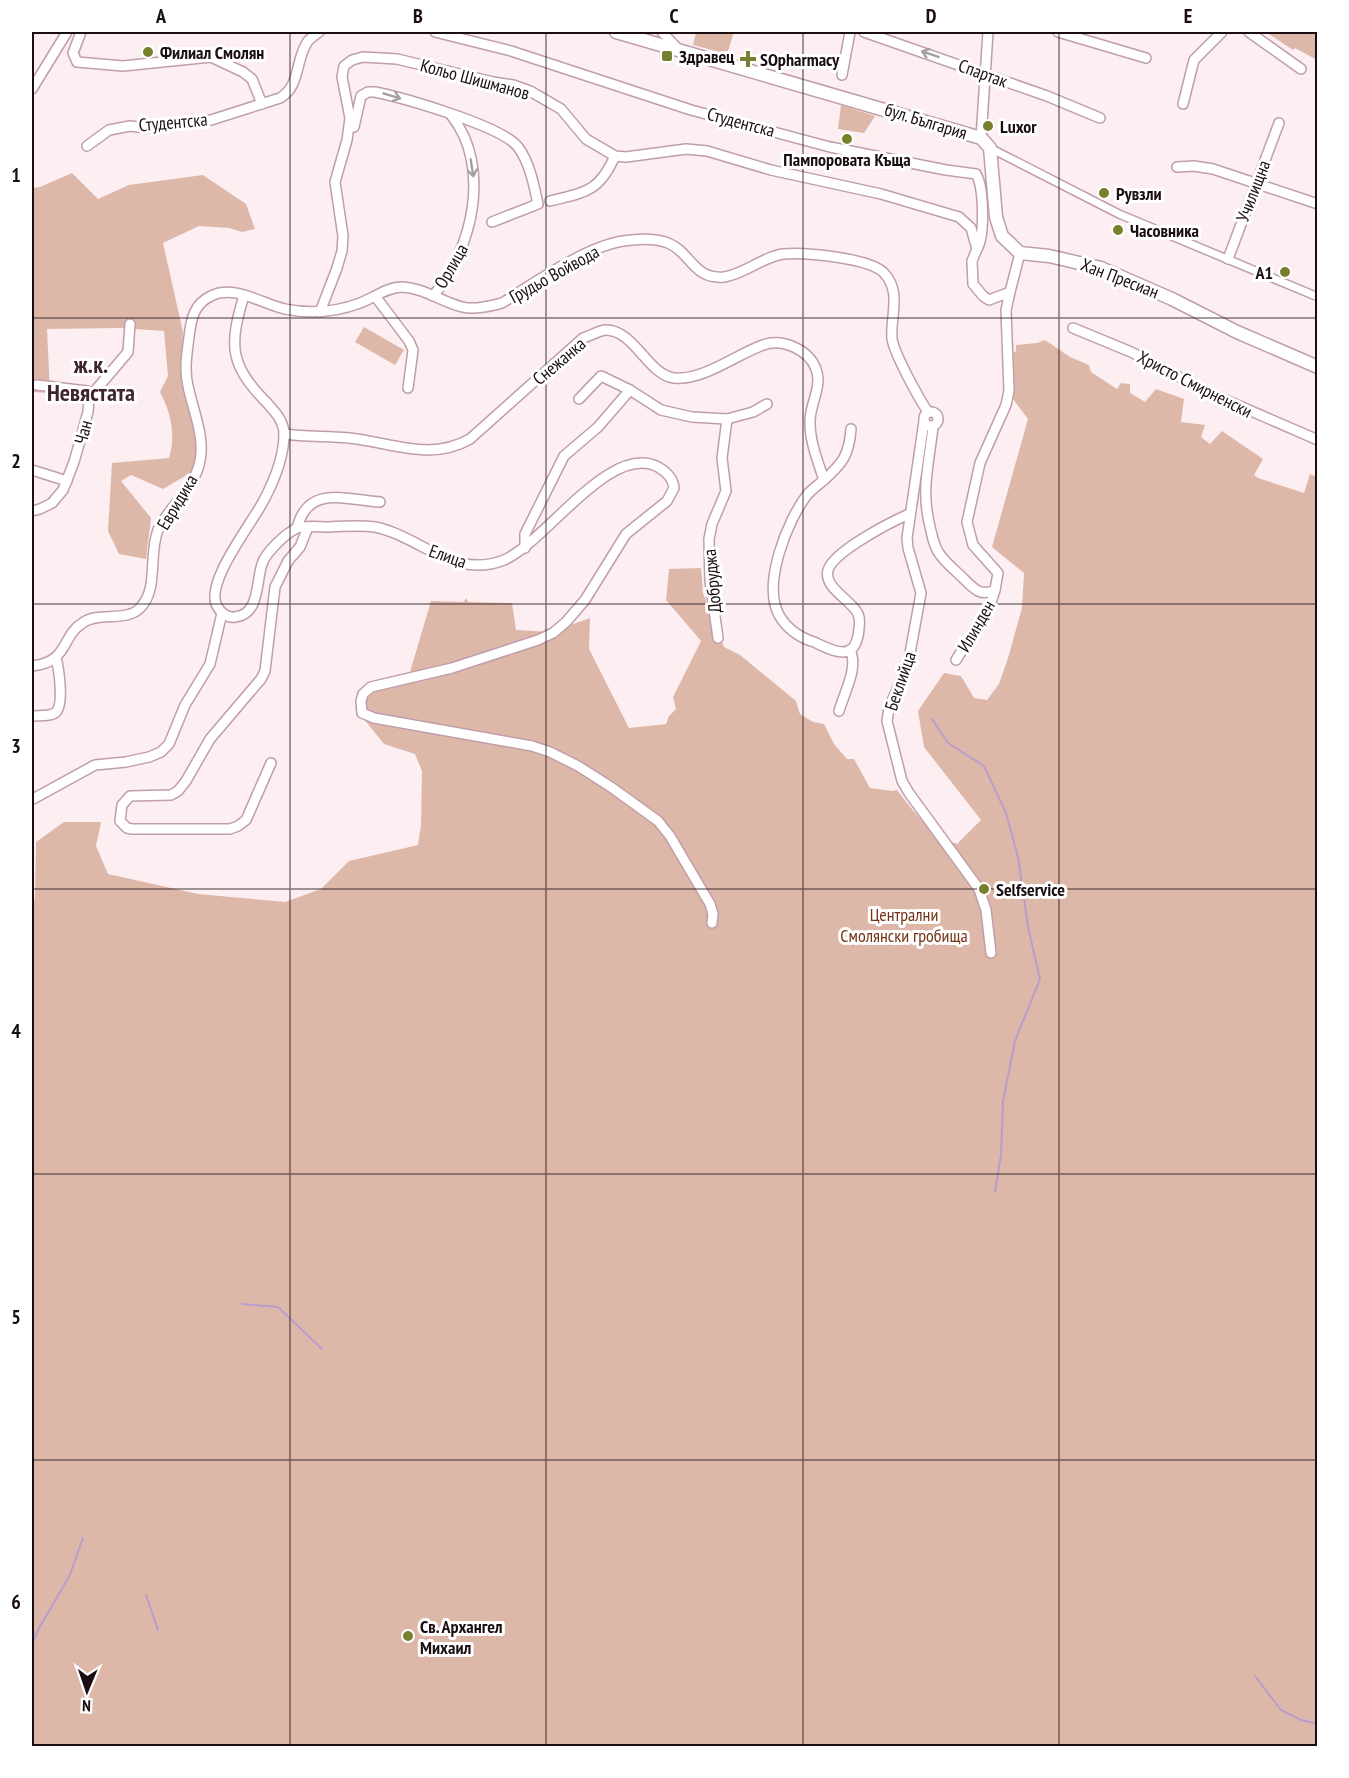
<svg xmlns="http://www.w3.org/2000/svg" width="1349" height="1778" font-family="'PT Sans Narrow',sans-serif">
<rect width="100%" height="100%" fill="#fdeef2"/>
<g fill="#ddb8a9">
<polygon points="696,32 734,32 727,54 693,45"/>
<polygon points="1266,32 1317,32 1317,60 1295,48 1293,50"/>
<polygon points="841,105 875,116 864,133 838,129"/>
<path d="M72,173L98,199L129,185L203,175L246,204L255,229L242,232L229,228L199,226L163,243L183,332L181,378L197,433L196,453L192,472L163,489L131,475L121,481L151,518L146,559L119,554L108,531L112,463L169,458C176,435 171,413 160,392L168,376L164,331L120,328L47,329L50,393L32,392V188L40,187Z"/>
<polygon points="364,327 404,350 395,365 355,342"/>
<path d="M1045,340L1070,357L1089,365L1091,372L1117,389L1121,383L1130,384V393L1145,402L1156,389L1184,399L1181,422L1205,425L1201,437L1210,444L1222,431L1263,459L1254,475L1258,478L1304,493L1310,474L1317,477V1746H32V910L35,897L36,842L64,822H101L96,846L108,874L198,894L285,902L321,889L349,861L418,845L421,825L422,771L415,754L384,744L355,708L372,681L410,672L431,601L464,602L466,598L468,602L512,603L516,630L551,632L590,618L589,649L629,728L666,724L669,716L676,709L673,697L701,641L666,600L669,569L701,568L703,593L724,647L740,655L796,701L800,714L813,722L824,724L834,744L847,759H854L870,788L892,791L897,790C915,813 929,834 957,844L981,820L924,747L918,711L944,673L961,676L974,698L987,700L999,684L1008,658L1022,608L1024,573L992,547L1028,419L1013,399V353L1016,351V345L1037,343Z"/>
</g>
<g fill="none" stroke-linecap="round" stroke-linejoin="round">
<g stroke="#b79ecd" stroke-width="2">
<polyline points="932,719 948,743 984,766 1006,813 1018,857 1028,927 1040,979 1015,1041 1003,1101 1001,1155 995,1191"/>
<polyline points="242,1304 278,1307 322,1349"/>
<polyline points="146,1595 158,1630"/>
<polyline points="32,1644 39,1628 69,1577 83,1538"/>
<polyline points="1255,1676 1281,1710 1301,1720 1318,1724"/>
</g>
<g stroke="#c09ea9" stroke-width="10">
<polyline id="pedestrian" points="990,148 1119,214 1318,297"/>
</g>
<g stroke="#c09ea9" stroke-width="12">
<g id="minor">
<polyline points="81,32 73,53 77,62 123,66 211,57 243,72 252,79 262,104"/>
<path d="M435,32L511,51L691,110L830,147L946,170L976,174C984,187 985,236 977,249"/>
<polyline points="662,32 679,50"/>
<polyline points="864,32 1047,96 1100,118"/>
<polyline points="1058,32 1146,58"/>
<polyline points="1249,32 1301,69"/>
<polyline points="842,75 850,32"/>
<polyline points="32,89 67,32"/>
<polyline points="1183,104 1194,60 1222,32"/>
<path d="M354,127L361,96L368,92H375C404,98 502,126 518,147C530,163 534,186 538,204L492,222"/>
<polyline points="981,138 988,32"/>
<path d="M87,146L109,130L130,126L146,128L211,120L280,98C301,86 295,59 308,41C311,38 316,34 319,32"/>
<polyline points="1177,167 1194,166 1213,169 1318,204"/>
<path d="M550,201C586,192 599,192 615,156"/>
<polyline points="1228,259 1279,123"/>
<path d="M244,295C229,346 229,364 267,403C275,412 284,421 284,434C284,456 274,481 264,500C253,522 204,583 217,606C221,613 227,618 235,617C260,615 256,581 262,564C266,552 285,534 297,528C305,525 320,527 329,527C343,526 360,525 375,527C420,536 454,580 504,560C546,542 610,442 658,467C667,472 673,478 674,488L667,501L626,534L585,600L566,622L553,633L538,640L452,668L371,687L363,694L361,701L362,713L374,718L532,746L550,752L578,766L611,787L658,821L670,836L710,904L713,914L712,923"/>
<polyline points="375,296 409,341 413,350 408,388"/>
<path d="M433,296C473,249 492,166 451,115"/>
<polyline points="320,312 337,268 342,251 343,236 335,182 347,140 350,118 342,77 344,66 352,60 363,57 397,59 493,82 513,85 530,91 561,109 586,139 615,156 626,157 686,149 707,151 771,170 881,194 959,217 971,228 977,249 972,261 973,284 983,296 989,300 1010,292 1020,253"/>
<polyline points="1073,328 1131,352 1212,394 1318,440"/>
<polyline points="37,385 87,391 89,398"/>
<polyline points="579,399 601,376 630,390 661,410 692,417 727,419 753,412 767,404"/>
<circle cx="931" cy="419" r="7"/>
<polyline points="924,421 907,538 908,548 921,593 908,664 889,708 887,721 902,781 909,793 979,889 986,910 991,953"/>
<path d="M933,426C929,466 920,490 931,531C933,540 935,549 941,556C948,565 957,572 964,579C974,589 981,597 995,590L998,573L973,545L967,522L980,463L1006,405L1009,391L1006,310L1010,292"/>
<path d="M284,434C306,437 327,436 349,438C390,442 430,462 470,439L583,338C590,336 598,331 605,330C634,329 648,375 674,378C703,381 737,354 763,345C783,338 809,350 816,369C823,387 809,405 810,423C810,442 818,462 824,480C818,485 811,490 807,495C787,521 762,584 779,615C786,628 800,638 814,642C823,646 839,655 848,651C855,648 856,643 858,636C859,630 861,620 858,614C852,600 823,588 828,570C834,551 891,522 909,514"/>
<polyline points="32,470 67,481"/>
<path d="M824,480C843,463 849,455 851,429"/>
<polyline points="32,511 40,509 52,503 63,490 74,462 88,412 89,398 128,352 130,324"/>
<path d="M297,528C308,484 346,500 380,502"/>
<polyline points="525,548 525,534 564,456 598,427 630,390"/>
<polyline points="718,638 710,581 709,539 712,524 726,491 722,458 727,419"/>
<polyline points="956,660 990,606 995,590"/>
<path d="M32,666C70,662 60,636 84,622C99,612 127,622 140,608C159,589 148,555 158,530C169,506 195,488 200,461C205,436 193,411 188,386C184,370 187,353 189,337C191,319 194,304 211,296C234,284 262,304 285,309C309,314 336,312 360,303C374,298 387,287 402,287C424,288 442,302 462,307C475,310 490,306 502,303C536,282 585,247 623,241C636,239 655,238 668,243C691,252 693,280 724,277C745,274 762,257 783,254C804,252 870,258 884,273C902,292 890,316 892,339C895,355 918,397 928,412"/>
<path d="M839,711C844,693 859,667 850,650"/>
<path d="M32,716C38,715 51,717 56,712C64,704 59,669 56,658"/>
<polyline points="271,763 246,820 238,826 230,829 132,829 127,828 120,821 122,805 130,796 171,795 178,791 186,781 210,739 261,679 265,671 275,587 288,561 300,547 308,527"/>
<polyline points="33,799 95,765 126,762 149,757 161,752 169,744 185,705 210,664 222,613"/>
</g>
</g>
<g stroke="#c09ea9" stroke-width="15">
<polyline id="tertiary" points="616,32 981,138 990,148 996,217 1002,236 1020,253 1049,256 1101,268 1172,299 1237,332 1318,367"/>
</g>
<use href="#pedestrian" stroke="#fff" stroke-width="7"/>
<use href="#minor" stroke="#fff" stroke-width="9"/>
<use href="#tertiary" stroke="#fff" stroke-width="12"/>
</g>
<defs><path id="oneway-shaft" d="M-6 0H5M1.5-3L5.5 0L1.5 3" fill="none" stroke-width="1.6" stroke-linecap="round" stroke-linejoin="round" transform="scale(1.5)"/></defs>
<g stroke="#a39fa1">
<use href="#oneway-shaft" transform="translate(930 54) rotate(-161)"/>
<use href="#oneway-shaft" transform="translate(392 96) rotate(17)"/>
<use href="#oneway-shaft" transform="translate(472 168) rotate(81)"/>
</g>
<path fill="none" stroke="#1a0e13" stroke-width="1.5" stroke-opacity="0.55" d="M290,32V1746M546,32V1746M803,32V1746M1059,32V1746M32,318H1318M32,604H1318M32,889H1318M32,1174H1318M32,1460H1318"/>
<g fill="#77812d" stroke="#fff" stroke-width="2">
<circle cx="148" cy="52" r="6"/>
<rect x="661" y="50" width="12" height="12" rx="3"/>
<path d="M745 50h6v6h6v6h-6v6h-6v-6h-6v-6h6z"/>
<circle cx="988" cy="126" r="6"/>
<circle cx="847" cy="139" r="6"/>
<circle cx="1104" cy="193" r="6"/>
<circle cx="1118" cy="230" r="6"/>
<circle cx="1285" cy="272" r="6"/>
<circle cx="984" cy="889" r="6"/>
<circle cx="408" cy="1636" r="6"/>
</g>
<g text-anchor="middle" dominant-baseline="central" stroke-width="6" stroke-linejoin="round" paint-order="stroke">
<g font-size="18" font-weight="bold" fill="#1a0e13" stroke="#fff" text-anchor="start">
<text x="160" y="52">Филиал Смолян</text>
<text x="679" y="56">Здравец</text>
<text x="760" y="59">SOpharmacy</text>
<text x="1000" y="126">Luxor</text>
<text x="847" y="159" text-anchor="middle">Пампоровата Къща</text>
<text x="1116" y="193">Рувзли</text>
<text x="1130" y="230">Часовника</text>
<text x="1273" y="272" text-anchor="end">A1</text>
<text x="996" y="889">Selfservice</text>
<text x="420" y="1626">Св. Архангел<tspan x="420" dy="21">Михаил</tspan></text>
</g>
<g font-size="18" fill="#1a0e13" stroke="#fff">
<text transform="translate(983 73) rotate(20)">Спартак</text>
<text transform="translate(475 79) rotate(15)">Кольо Шишманов</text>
<text transform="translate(926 121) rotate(17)">бул. България</text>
<text transform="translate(173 122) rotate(-5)">Студентска</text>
<text transform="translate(741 122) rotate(15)">Студентска</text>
<text transform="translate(1253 191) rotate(-69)">Училищна</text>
<text transform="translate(451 266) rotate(-60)">Орлица</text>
<text transform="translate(554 274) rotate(-29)">Грудьо Войвода</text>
<text transform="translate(1120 278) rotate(21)">Хан Пресиан</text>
<text transform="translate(559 361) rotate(-40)">Снежанка</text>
<text transform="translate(1195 384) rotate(27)">Христо Смирненски</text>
<text transform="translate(83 432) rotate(-75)">Чан</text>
<text transform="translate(177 502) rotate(-59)">Евридика</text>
<text transform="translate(448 556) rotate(19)">Елица</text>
<text transform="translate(712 581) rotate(-95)">Добруджа</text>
<text transform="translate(976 626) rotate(-60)">Илинден</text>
<text transform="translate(900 681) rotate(-71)">Беклийца</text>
</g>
<g font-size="18" fill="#743313" stroke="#fff">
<text x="904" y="914">Централни<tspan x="904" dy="21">Смолянски гробища</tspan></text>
</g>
<g font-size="24" font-weight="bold" fill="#3e242d" stroke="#fff">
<text x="91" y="364">ж.к.<tspan x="91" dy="28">Невястата</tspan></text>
</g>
</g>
<rect width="1349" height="1778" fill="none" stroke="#ffffff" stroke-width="66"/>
<g transform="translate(87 1691) rotate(182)" stroke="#ffffff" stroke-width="4.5" paint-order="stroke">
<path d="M0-4.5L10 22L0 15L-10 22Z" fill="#1a0e13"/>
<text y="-9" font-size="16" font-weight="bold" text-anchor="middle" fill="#1a0e13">N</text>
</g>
<rect x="33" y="33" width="1283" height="1712" fill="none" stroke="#1a0e13" stroke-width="2"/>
<g font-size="20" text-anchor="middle" font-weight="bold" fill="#1a0e13">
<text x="161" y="23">A</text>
<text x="418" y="23">B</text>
<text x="674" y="23">C</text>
<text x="931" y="23">D</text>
<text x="1188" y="23">E</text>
<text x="16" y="182">1</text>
<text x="16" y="468">2</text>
<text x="16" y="753">3</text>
<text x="16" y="1038">4</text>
<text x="16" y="1324">5</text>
<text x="16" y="1609">6</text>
</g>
</svg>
